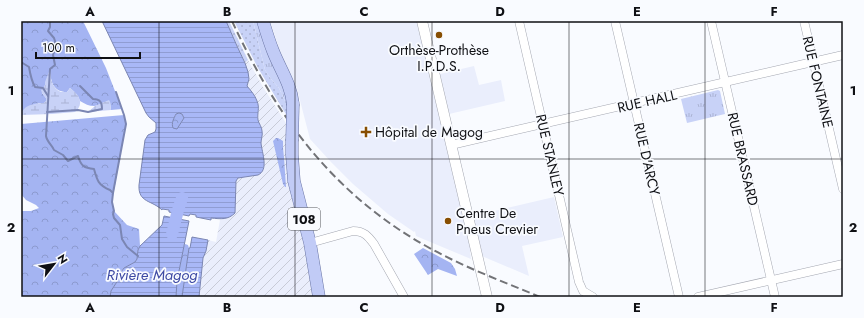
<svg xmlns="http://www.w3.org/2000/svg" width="864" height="318" font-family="Jost,sans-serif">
<defs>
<pattern id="industrial-furrows" width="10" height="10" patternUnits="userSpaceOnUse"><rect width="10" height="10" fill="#eaeefc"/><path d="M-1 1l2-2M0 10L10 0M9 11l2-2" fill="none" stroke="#c8cbd7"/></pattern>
<pattern id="grass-dots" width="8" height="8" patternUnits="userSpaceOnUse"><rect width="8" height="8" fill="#c8d2f7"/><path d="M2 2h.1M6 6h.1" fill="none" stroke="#abb3d3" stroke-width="1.8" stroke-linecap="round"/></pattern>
<pattern id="forest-crowns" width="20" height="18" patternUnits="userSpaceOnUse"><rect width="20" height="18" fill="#a4b4f2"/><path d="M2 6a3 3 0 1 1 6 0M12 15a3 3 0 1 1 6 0" fill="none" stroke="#8c9acf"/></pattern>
<pattern id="wetland-marsh" width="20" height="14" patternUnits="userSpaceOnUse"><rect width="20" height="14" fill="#c8d2f7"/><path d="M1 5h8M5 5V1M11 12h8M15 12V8" fill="none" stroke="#abb3d3"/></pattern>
<pattern id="park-tufts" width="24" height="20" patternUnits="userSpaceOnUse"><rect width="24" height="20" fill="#c8d2f7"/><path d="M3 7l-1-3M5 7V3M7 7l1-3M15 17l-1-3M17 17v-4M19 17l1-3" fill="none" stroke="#abb3d3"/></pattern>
<pattern id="water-rules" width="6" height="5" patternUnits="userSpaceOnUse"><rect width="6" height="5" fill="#a9b8f7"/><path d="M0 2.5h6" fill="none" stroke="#909dd3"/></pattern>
</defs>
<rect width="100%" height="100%" fill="#f9fbff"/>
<polygon fill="#eaeefc" points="270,21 427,21 440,74 474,66 479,85 501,80 505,101 449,114 473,216 554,197 563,237 522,246 529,276 470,251 471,259 416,236 415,231 414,232 388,214 353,184 331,162 310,139 297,89 280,51"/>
<polygon fill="url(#industrial-furrows)" points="248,60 263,87 286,123 286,149 289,186 304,243 313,297 199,297 203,258 206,251 208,240 216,242 220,220 229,217 237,180 240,177 258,175 261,174 263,170 264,163 261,142 263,134 258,119 259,110 258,103 256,97 247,86 247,84 249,81 245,62"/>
<g fill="url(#grass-dots)">
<polygon points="226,21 229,21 248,60 245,62"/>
<polygon points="234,21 253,21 265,70 271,79 279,88 285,101 287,101 287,116 258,68"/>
</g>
<g fill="url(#forest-crowns)">
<path d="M21,21H83L106,68L122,109L111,110L110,102C104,100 100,106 94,106C89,106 85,104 80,101L78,96L70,88L67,92C54,92 51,83 50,71C47,78 45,86 42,93L46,98V101L44,103H39L21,112V113Z"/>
<path d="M179,113L182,114L184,118L177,129L173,128C171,123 174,118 176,114Z"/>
<polygon points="124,115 126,124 112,202 114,211 127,225 139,229 140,246 138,250 137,259 135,262 124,268 121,271 120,277 111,291 110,297 21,297 21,211 31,211 39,208 36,205 26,200 21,194 21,124"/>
<polygon points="276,138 278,138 283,141 283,148 284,158 286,187 285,187 283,184 273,141"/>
<polygon points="185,244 188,245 189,248 182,297 176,297 177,281 184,246"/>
<polygon points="423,248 451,263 455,269 457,276 438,269 428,275 414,254"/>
</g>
<g fill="url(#wetland-marsh)">
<path d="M50,69C50,77 52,89 61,92C61,92 67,92 67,92L70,88C79,94 85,104 75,112L52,114L21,115C23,105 35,103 44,103L46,101V98L42,93L41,90L45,86V82Z"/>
<polygon points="109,100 110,102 111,110 88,112 95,106"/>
</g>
<g fill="url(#park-tufts)">
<polygon points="253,21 257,21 284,87 287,101 285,101 279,88 271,79 265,70"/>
<polygon points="718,90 720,91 725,114 687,123 681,99"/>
</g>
<g fill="url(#water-rules)" stroke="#7b86b3" fill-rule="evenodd">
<path d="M102,21H226L237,46L245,63L248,72L249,79L247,86C251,91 255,95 257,101C260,108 257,113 258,120C259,124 262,127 262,131C263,135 261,139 261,143C262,153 269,170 258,175L238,178L236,181L235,213C228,220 221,219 211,218V220L196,217V215L190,214L189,216L169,212V210L162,209V210C152,200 138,203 139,185L145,140L148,135L155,132L156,129V123L149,117L146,113ZM179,113L182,114L184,118L177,129L173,128C171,123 174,118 176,114Z"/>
<polygon points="164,216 189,221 177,281 176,297 110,297 111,291 120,277 121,272 124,268 135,262 137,259 138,250 140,246 162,225"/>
<polygon points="192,237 208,240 206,251 203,258 199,297 182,297 189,248 190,248"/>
</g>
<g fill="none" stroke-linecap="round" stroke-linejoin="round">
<g stroke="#7b86b3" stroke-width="2">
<path d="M50,21V27L48,31L54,38L55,41V49L53,55L55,65L50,69L46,136C47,142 52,145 54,150L63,155L68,161L78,156C81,166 84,168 94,169C97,180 98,185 110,190L113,193"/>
<path d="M21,62L29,67C30,73 32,82 35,87L43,88L48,96"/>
<polyline points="116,92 124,115 126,124 113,193 112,202 114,211 113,214 114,218 120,225 122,239 127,247 138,256"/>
<path d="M47,112L78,110L88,112L102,109C102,102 100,99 93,99L80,86"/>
</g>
<polyline stroke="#a9b8f7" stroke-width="12" points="172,234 178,210 182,198"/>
<g stroke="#a4a7b1" stroke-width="9">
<g id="minor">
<polyline points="519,21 579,282 583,291 593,297"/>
<polyline points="615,21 679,297"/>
<polyline points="711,21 775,297"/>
<polyline points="804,21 843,189"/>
<polyline points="451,145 843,55"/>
<path d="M310,243L353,231C364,231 368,236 374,244L404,297"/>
<polyline points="698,297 843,264"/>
</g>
</g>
<g stroke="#a4a7b1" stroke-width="11">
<polyline id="tertiary" points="422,21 487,297"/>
</g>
<g stroke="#6873a3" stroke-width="13">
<g id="primary">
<path d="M263,21C266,31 269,41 273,51C280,69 291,84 293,104"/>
<polyline points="292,141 292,155 294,181 310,243 319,297"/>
</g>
</g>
<use href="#minor" stroke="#fff" stroke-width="8"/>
<use href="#tertiary" stroke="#fff" stroke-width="10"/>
<use href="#primary" stroke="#c1cbf6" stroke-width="12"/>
<path stroke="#727377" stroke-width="2" stroke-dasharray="8 4" stroke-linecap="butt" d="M232,21C276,116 333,194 426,246C463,267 502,281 540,297"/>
<g stroke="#6873a3" stroke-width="13" stroke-linecap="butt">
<polyline id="primary-bridge" points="292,141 293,104"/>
</g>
<use href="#primary-bridge" stroke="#c1cbf6" stroke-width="12"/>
</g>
<path fill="none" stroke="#0f1014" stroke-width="1" stroke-opacity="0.55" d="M159,21V297M295,21V297M432,21V297M569,21V297M705,21V297M21,159H843"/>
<g fill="#874e02" stroke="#f9fbff" stroke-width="1.5">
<circle cx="439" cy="35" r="4"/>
<path d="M364 126h4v4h4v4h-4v4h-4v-4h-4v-4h4z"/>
<circle cx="448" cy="221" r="4"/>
</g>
<g text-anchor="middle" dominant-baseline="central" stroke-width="3.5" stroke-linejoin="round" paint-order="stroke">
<rect fill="#f9fbff" stroke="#55565a" stroke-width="1" x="288" y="208" width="32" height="22" rx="3"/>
<g font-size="13" font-weight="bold" fill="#0f1014">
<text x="304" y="219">108</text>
</g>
<g font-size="14" fill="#0f1014" stroke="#f9fbff" text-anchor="start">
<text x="439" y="50" text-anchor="middle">Orthèse-Prothèse<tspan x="439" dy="16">I.P.D.S.</tspan></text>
<text x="375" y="132">Hôpital de Magog</text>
<text x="456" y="213">Centre De<tspan x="456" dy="16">Pneus Crevier</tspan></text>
</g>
<g font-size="14" fill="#0f1014" stroke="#f9fbff">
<text transform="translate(818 82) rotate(77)">RUE FONTAINE</text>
<text transform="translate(647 101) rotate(-13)">RUE HALL</text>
<text transform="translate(550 155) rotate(77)">RUE STANLEY</text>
<text transform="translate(647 159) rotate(77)">RUE D'ARCY</text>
<text transform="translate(743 159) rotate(77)">RUE BRASSARD</text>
</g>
<g font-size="15" font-style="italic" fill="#3e4aa4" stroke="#f9fbff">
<text x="152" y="275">Rivière Magog</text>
</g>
</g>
<rect width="864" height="318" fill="none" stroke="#f9fbff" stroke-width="44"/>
<g transform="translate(54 264) rotate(59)" stroke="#f9fbff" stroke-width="3" paint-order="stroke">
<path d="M0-3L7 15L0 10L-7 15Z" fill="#0f1014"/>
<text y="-6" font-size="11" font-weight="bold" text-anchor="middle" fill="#0f1014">N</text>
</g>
<path d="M36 52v6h104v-6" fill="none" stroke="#0f1014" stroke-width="2"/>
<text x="42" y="52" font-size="12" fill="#0f1014" stroke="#f9fbff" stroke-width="3" paint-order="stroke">100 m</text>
<rect x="22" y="22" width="820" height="274" fill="none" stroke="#0f1014" stroke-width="1.5"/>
<g font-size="13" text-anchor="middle" font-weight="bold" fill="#0f1014">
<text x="90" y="16">A</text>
<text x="227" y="16">B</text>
<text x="364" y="16">C</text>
<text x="500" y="16">D</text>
<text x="637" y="16">E</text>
<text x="774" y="16">F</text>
<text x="11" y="95">1</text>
<text x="853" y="95">1</text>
<text x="11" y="232">2</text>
<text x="853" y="232">2</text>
<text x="90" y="312">A</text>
<text x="227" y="312">B</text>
<text x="364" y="312">C</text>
<text x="500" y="312">D</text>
<text x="637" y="312">E</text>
<text x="774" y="312">F</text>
</g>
</svg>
